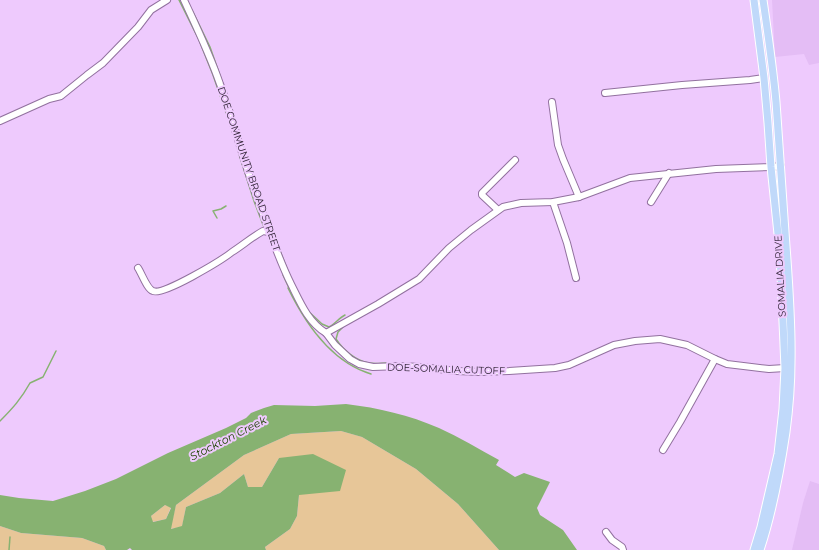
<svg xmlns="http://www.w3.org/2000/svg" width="819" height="550" font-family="Montserrat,sans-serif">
<rect width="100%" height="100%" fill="#eecafd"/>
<g fill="#e4bdf5">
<polygon points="772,0 819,0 819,63 809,65 804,54 775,57"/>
<polygon points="810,481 819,484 819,550 792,550 803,503"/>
</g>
<g fill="#e7c698">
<polygon points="341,431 362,437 416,469 458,504 499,550 266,550 265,547 290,529 297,516 299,495 279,458 262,487 248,487 244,474 220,493 186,507 182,527 170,529 176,505 244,455 291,434"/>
<polygon points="165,505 171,507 166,519 152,522 151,516"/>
<polygon points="0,526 21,533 82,538 104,546 106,550 0,550"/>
</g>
<path fill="#87b271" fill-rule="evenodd" d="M346,404C379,408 409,415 439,428C459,437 479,449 499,460L496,465L515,477L524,473L550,482L537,508L540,515L563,530L577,550H499L458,504L416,469L362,437L341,431L291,434L244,455L176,505L171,529L182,526L186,507L220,493L244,474L248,487H262L279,458L313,454L346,470L340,491L299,495L297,516L290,529L265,547L266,550H132L130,548L127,550H106L104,546L82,538L21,533L0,526V495L19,498L53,501L85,491L116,479L168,453L226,428L246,418L251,413L264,408L274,405L315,406ZM165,505L171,508L166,519L153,522L151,516Z"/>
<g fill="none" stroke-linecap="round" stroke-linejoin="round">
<g stroke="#87b271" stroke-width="1.5">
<polyline points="179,0 199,40 213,75 229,121"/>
<polyline points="192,10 210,47 225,90"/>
<polyline points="233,112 248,162"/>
<polyline points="239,154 254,201 265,230"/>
<polyline points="217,218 213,211 221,209 226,206"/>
<polyline points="276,241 290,276"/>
<polyline points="283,275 289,288"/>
<path d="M288,288C305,323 331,362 371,374"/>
<path d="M307,310L322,324L329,327C335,324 339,318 345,315"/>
<path d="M344,326L338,332L336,339C343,350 356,361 369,363C375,364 382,363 388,363"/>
<path d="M0,421C13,408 21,399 30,383L43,377L56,351"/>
<polyline points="9,550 10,537"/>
</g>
<g stroke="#92719f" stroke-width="8">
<g id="minor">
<path d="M184,0C197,28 210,55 220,84C230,110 237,138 246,165C250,179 256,194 261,208C270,234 279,260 291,284C300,302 308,322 326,333L378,304L419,279L449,248L471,230L503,207L521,203L553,202L579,197L630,178L716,169L771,167L781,166"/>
<polyline points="605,93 682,85 750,80 764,78"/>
<polyline points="552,102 558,145 563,159 579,197"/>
<polyline points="0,121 49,99 61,96 87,75 103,63 138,27 151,10 167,0"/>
<polyline points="553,202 567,243 576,278"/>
<polyline points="651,202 669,173"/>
<polyline points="498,210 482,195 482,193 515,160"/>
<path d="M138,268C142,274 147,289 153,291C163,296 222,260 232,252C243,245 252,237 263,231L269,232"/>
<polyline points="326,333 335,345 350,359 359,364 373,367 401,366 420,367 457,371 480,372 509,371 555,368 569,365 614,345 635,341 660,339 687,345 715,359 727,364 769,369 785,368"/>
<polyline points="663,450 680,422 715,359"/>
<polyline points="606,532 612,540 622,547 623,550"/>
</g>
</g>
<g stroke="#fff" stroke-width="9">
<g id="major">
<polyline points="754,550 761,527 778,454 783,409 785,368 780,253 771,167 768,123 764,78 754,0"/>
<path d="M760,550C773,511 780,472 786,432C789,409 791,385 791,362C792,319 788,275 785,232C782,189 779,146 776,102C773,68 768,34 763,0"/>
</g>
</g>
<use href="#minor" stroke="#fff" stroke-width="6"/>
<use href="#major" stroke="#c0d9fa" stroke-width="7"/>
</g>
<g text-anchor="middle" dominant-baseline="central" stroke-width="4" stroke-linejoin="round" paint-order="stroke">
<g font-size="10" fill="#2f2235" stroke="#eecafd">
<text transform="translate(249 169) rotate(71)">DOE COMMUNITY BROAD STREET</text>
<text transform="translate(780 276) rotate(-93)">SOMALIA DRIVE</text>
<text transform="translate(446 369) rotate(2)">DOE-SOMALIA CUTOFF</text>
</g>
<g font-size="11" font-style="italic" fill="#1d4500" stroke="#eecafd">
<text transform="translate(228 438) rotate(-27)">Stockton Creek</text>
</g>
</g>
</svg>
